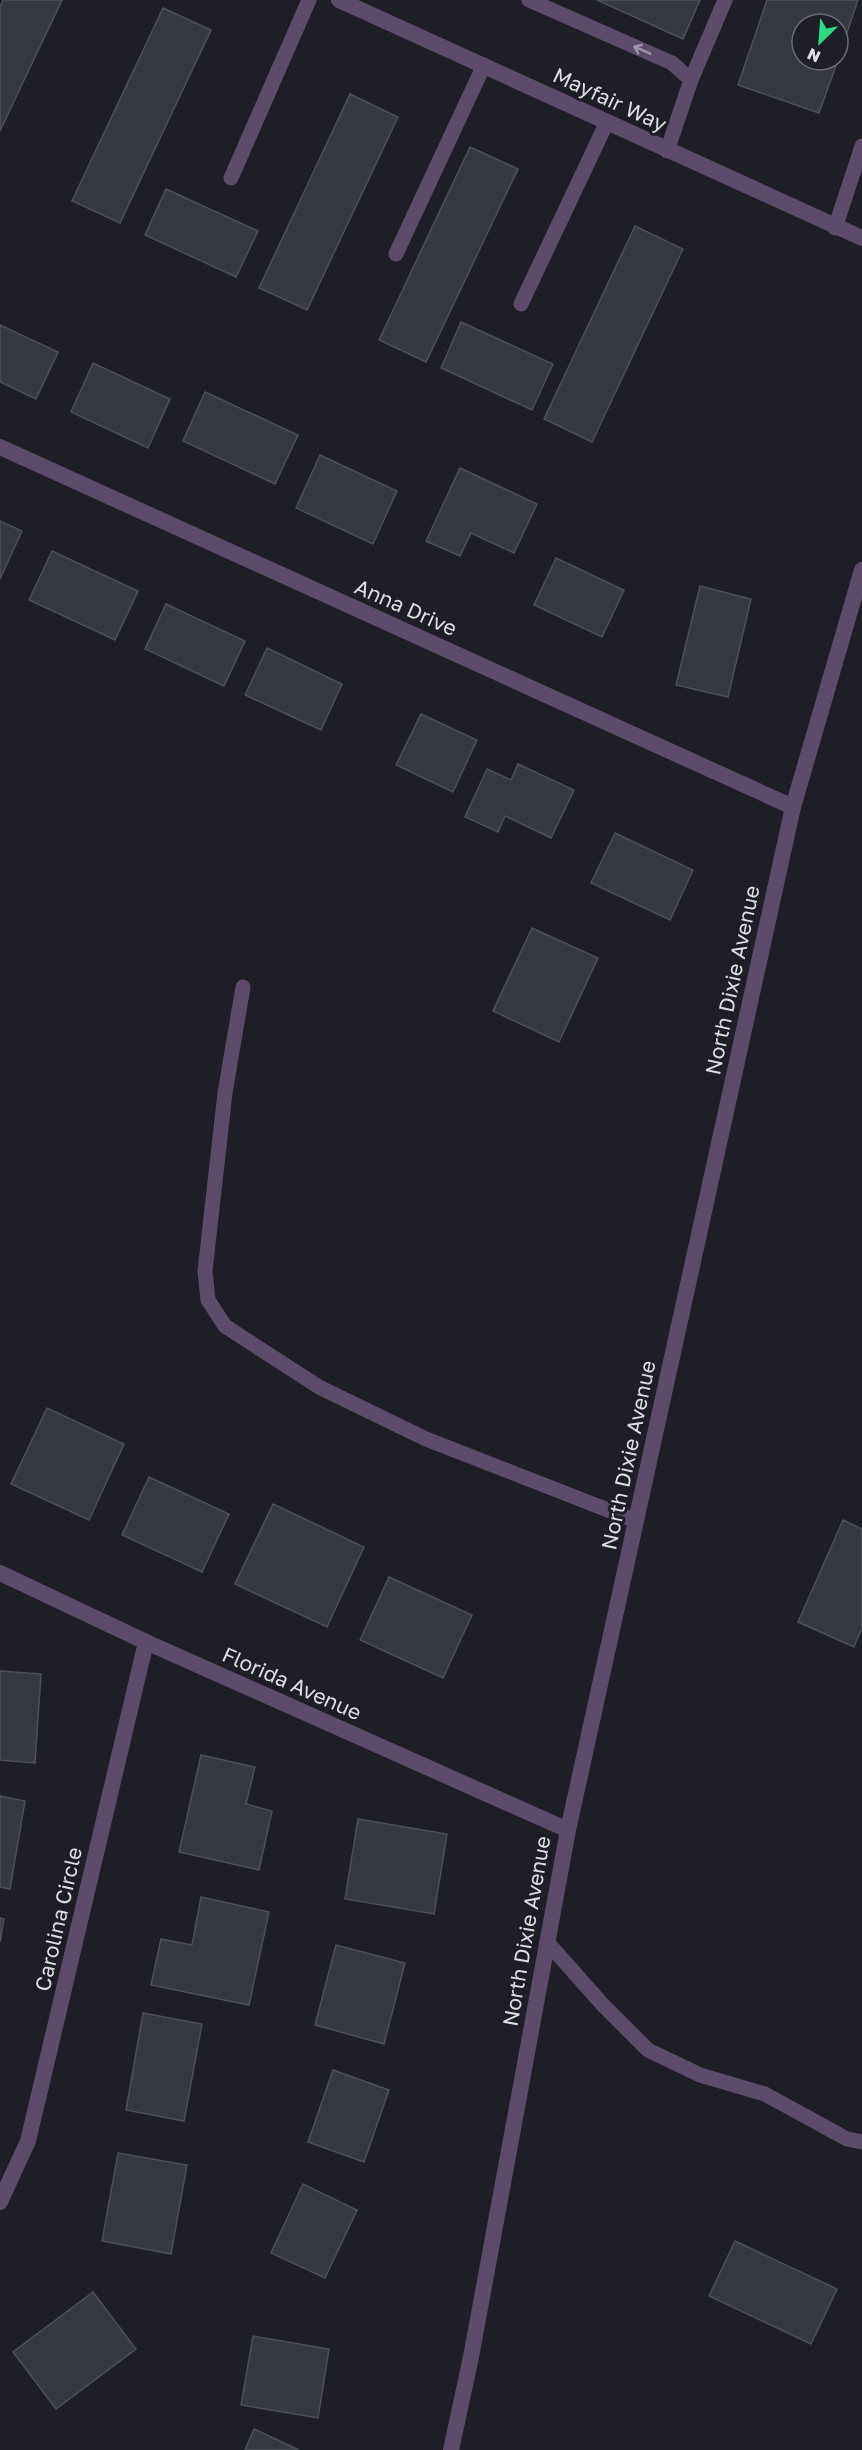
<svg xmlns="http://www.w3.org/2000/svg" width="862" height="2450" font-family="'Golos Text',sans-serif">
<rect width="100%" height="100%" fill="#1e1e26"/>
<g fill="#353a42" stroke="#4b5059" stroke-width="1.5">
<polygon points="3,0 62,0 0,131 0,7"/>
<polygon points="597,0 700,0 683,39"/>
<polygon points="767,0 858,0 838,59 838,24 802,24 802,60 838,60 819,113 738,85"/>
<polygon points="163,8 211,30 120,223 72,201"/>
<polygon points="350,94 398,117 307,310 259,288"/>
<polygon points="470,147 518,169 426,362 379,340"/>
<polygon points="166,189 258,231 236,277 145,235"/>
<polygon points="635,226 683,249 592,442 544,419"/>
<polygon points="461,322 553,364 532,410 441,368"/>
<polygon points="0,325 58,352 36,399 0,382"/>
<polygon points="93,363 170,399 148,448 71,412"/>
<polygon points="205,392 298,435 275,484 183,441"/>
<polygon points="320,455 397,491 373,544 296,508"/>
<polygon points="460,468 537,504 514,553 471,533 460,556 426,541"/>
<polygon points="0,521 22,531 0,579"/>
<polygon points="52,551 138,591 115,640 29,600"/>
<polygon points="556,558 624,590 602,637 534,605"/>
<polygon points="700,586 751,599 728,697 676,685"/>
<polygon points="166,604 245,641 224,686 145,649"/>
<polygon points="267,648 342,684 321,730 245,695"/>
<polygon points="421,714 477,740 453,792 396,765"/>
<polygon points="518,764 574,790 551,838 505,816 498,832 465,817 487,769 511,780"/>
<polygon points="615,833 693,870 670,920 591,883"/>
<polygon points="532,928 598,958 559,1042 493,1011"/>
<polygon points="47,1408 124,1444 89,1520 11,1484"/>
<polygon points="149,1477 229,1514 202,1572 122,1535"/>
<polygon points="273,1504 364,1547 327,1627 235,1584"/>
<polygon points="843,1520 862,1529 862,1628 854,1647 798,1622"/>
<polygon points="389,1577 472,1615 443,1678 360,1640"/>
<polygon points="0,1671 41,1674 35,1763 0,1760"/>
<polygon points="201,1755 255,1767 246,1804 272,1811 259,1870 179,1852"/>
<polygon points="0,1796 25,1801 10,1889 0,1887"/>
<polygon points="358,1819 447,1834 434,1914 345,1899"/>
<polygon points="201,1897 269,1912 249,2005 151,1985 161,1939 192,1945"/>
<polygon points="0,1918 4,1919 0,1942"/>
<polygon points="336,1945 405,1963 384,2044 315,2025"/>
<polygon points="143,2013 202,2024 184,2121 126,2110"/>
<polygon points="333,2070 389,2090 364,2162 308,2142"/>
<polygon points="118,2153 187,2165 171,2254 102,2241"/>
<polygon points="303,2184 357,2210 325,2278 271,2253"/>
<polygon points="735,2241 837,2289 811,2344 709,2296"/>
<polygon points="93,2292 136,2349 56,2409 13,2352"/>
<polygon points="253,2336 329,2349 318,2418 241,2405"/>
<polygon points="254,2429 299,2450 245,2450"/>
</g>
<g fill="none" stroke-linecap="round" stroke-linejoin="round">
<g stroke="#5d4c69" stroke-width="15">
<polyline points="529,0 672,63 691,80"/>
<polyline points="667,151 691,80 725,0"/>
<polyline points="231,178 309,0"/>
<polyline points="835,228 862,146"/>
<polyline points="396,254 484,65"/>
<polyline points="521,304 607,122"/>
<polyline points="243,987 225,1093 205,1271 208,1300 225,1326 319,1387 426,1439 636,1521"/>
<polyline points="547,1942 603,2005 648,2050 700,2075 765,2094 847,2139 862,2142"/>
</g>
<g stroke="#5d4c69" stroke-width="16">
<polyline points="339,0 862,238"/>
<polyline points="0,447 793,807"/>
<polyline points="0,1573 146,1642 568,1830"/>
<polyline points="0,2202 28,2141 146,1642"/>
</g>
<polyline stroke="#5d4c69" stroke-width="16" points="451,2450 471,2357 568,1830 793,807 862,570"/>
</g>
<defs><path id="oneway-shaft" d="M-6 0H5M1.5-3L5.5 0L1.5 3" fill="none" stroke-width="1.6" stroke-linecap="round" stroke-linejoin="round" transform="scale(1.5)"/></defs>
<use stroke="#9d94a6" href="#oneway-shaft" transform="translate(642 50) rotate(-156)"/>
<g text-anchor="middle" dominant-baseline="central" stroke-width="6" stroke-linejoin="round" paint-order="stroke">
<g font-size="21" fill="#dddde3" stroke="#1e1e26">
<text transform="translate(610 99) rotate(25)">Mayfair Way</text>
<text transform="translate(406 607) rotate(24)">Anna Drive</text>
<text transform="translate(732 980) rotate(-78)">North Dixie Avenue</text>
<text transform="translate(628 1455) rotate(-78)">North Dixie Avenue</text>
<text transform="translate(292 1683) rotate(24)">Florida Avenue</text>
<text transform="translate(58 1919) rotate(-77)">Carolina Circle</text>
<text transform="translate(526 1931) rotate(-80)">North Dixie Avenue</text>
</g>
</g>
<g transform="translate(820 42) rotate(205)"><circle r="28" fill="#1e1e26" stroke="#6a6a72" stroke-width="1.5"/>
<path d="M0-4.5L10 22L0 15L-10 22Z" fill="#2fd883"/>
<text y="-9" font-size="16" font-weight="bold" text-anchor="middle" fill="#dddde3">N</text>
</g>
</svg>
